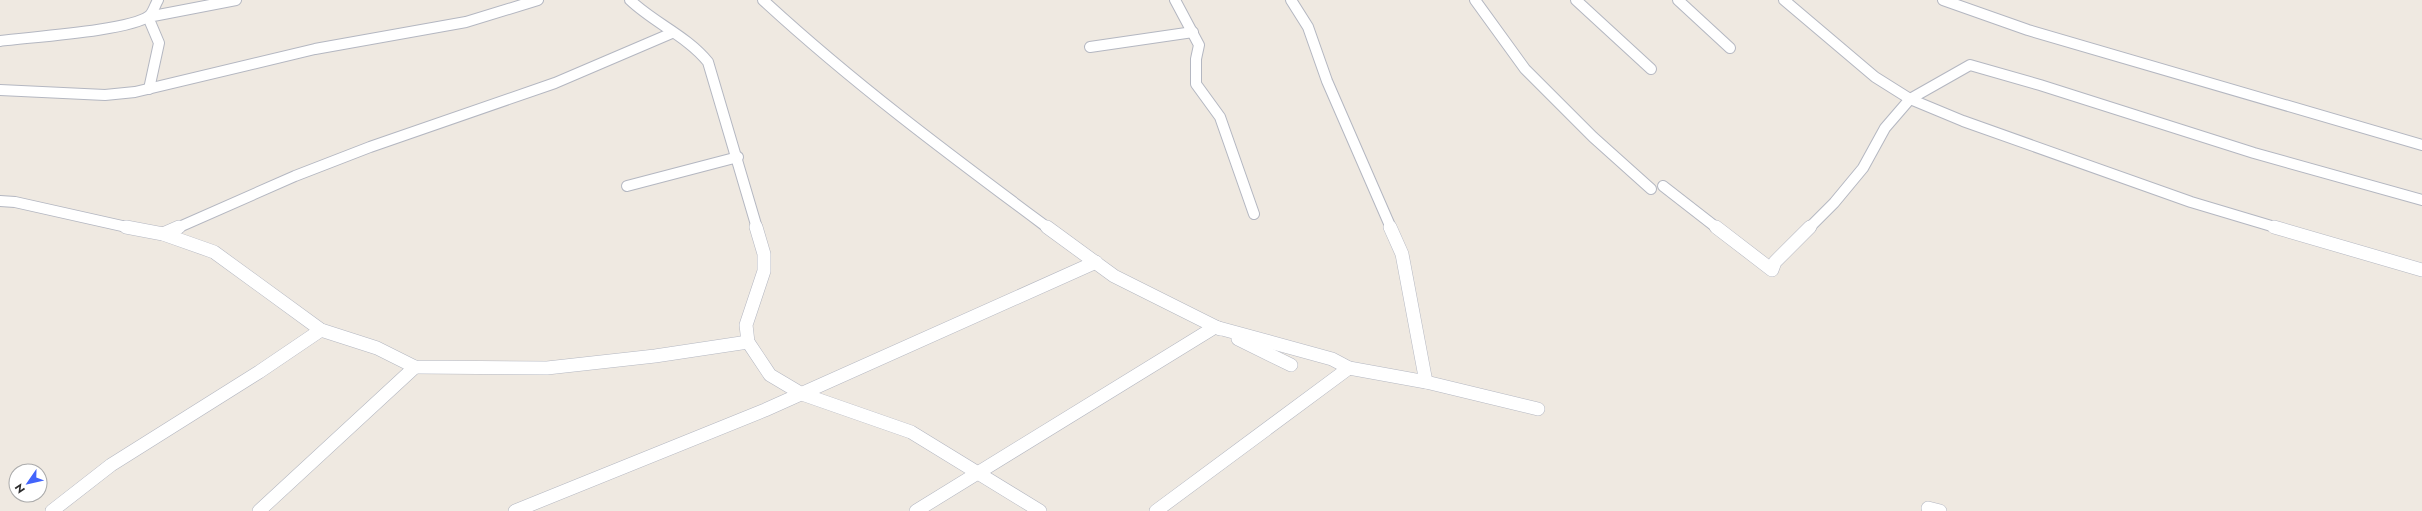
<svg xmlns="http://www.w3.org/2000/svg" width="2422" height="511" font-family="Jost,sans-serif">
<rect width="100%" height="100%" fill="#efe9e1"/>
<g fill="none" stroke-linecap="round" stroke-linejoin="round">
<g stroke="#b4b7c1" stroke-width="12">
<g id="minor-far1">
<path d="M630,0C654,23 687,36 708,62L757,228"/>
<path d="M763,0C853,83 950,155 1048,228"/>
<polyline points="1175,0 1199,45 1196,59 1196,84 1220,117 1254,214"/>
<polyline points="1291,0 1308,27 1327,81 1391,228"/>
<polyline points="1475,0 1525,69 1593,137 1651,189"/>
<polyline points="1576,0 1651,69"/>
<polyline points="1678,0 1730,48"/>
<polyline points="1784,0 1875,77 1910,99 1963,121 2191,202 2278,228"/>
<polyline points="1943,0 2028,30 2422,145"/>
<path d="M0,41C29,37 129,31 149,16C153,13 155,5 158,0"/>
<polyline points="1090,47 1193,32"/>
<polyline points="149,89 159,43 148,17 236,0"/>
<polyline points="0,90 105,95 135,92 315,49 466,22 538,0"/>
<polyline points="627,186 738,157"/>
<polyline points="1663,186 1717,228"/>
<polyline points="0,201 15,202 131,228"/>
<polyline points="177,228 295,176 370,147 555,83 672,33"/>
<polyline points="1809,228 1834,203 1863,168 1885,128 1910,99 1970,65 2040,85 2254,153 2422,200"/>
</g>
</g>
<g stroke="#b4b7c1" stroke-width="14">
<g id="minor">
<polyline points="126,227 163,234 214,252 321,330 377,348 415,367 547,368 655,356 748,342"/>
<polyline points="756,227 764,254 764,271 746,325 748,342 770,375 802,394 911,432 1040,511"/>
<polyline points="1047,227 1114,276 1220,329"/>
<polyline points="1390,227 1402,254 1426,382"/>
<polyline points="1716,227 1772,270 1775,262 1810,227"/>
<polyline points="2274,227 2422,270"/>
<polyline points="163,234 179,227"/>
<polyline points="1238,339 1291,365"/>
<polyline points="1928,508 1940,511"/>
<polyline points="52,511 111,465 259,372 321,330"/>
<polyline points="259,511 415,367"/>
<polyline points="515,511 765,410 1096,262"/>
<polyline points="916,511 1215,327 1332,359 1349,368 1426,382 1538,409"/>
<polyline points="1156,511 1349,368"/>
</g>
</g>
<use href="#minor-far1" stroke="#fff" stroke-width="10"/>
<use href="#minor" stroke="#fff" stroke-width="13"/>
</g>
<g transform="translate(28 483) rotate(236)"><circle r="19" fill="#ffffff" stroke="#ababab"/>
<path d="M0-3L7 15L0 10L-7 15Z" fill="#4264fb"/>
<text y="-6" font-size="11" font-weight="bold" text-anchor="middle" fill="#2e2e2e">N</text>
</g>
</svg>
